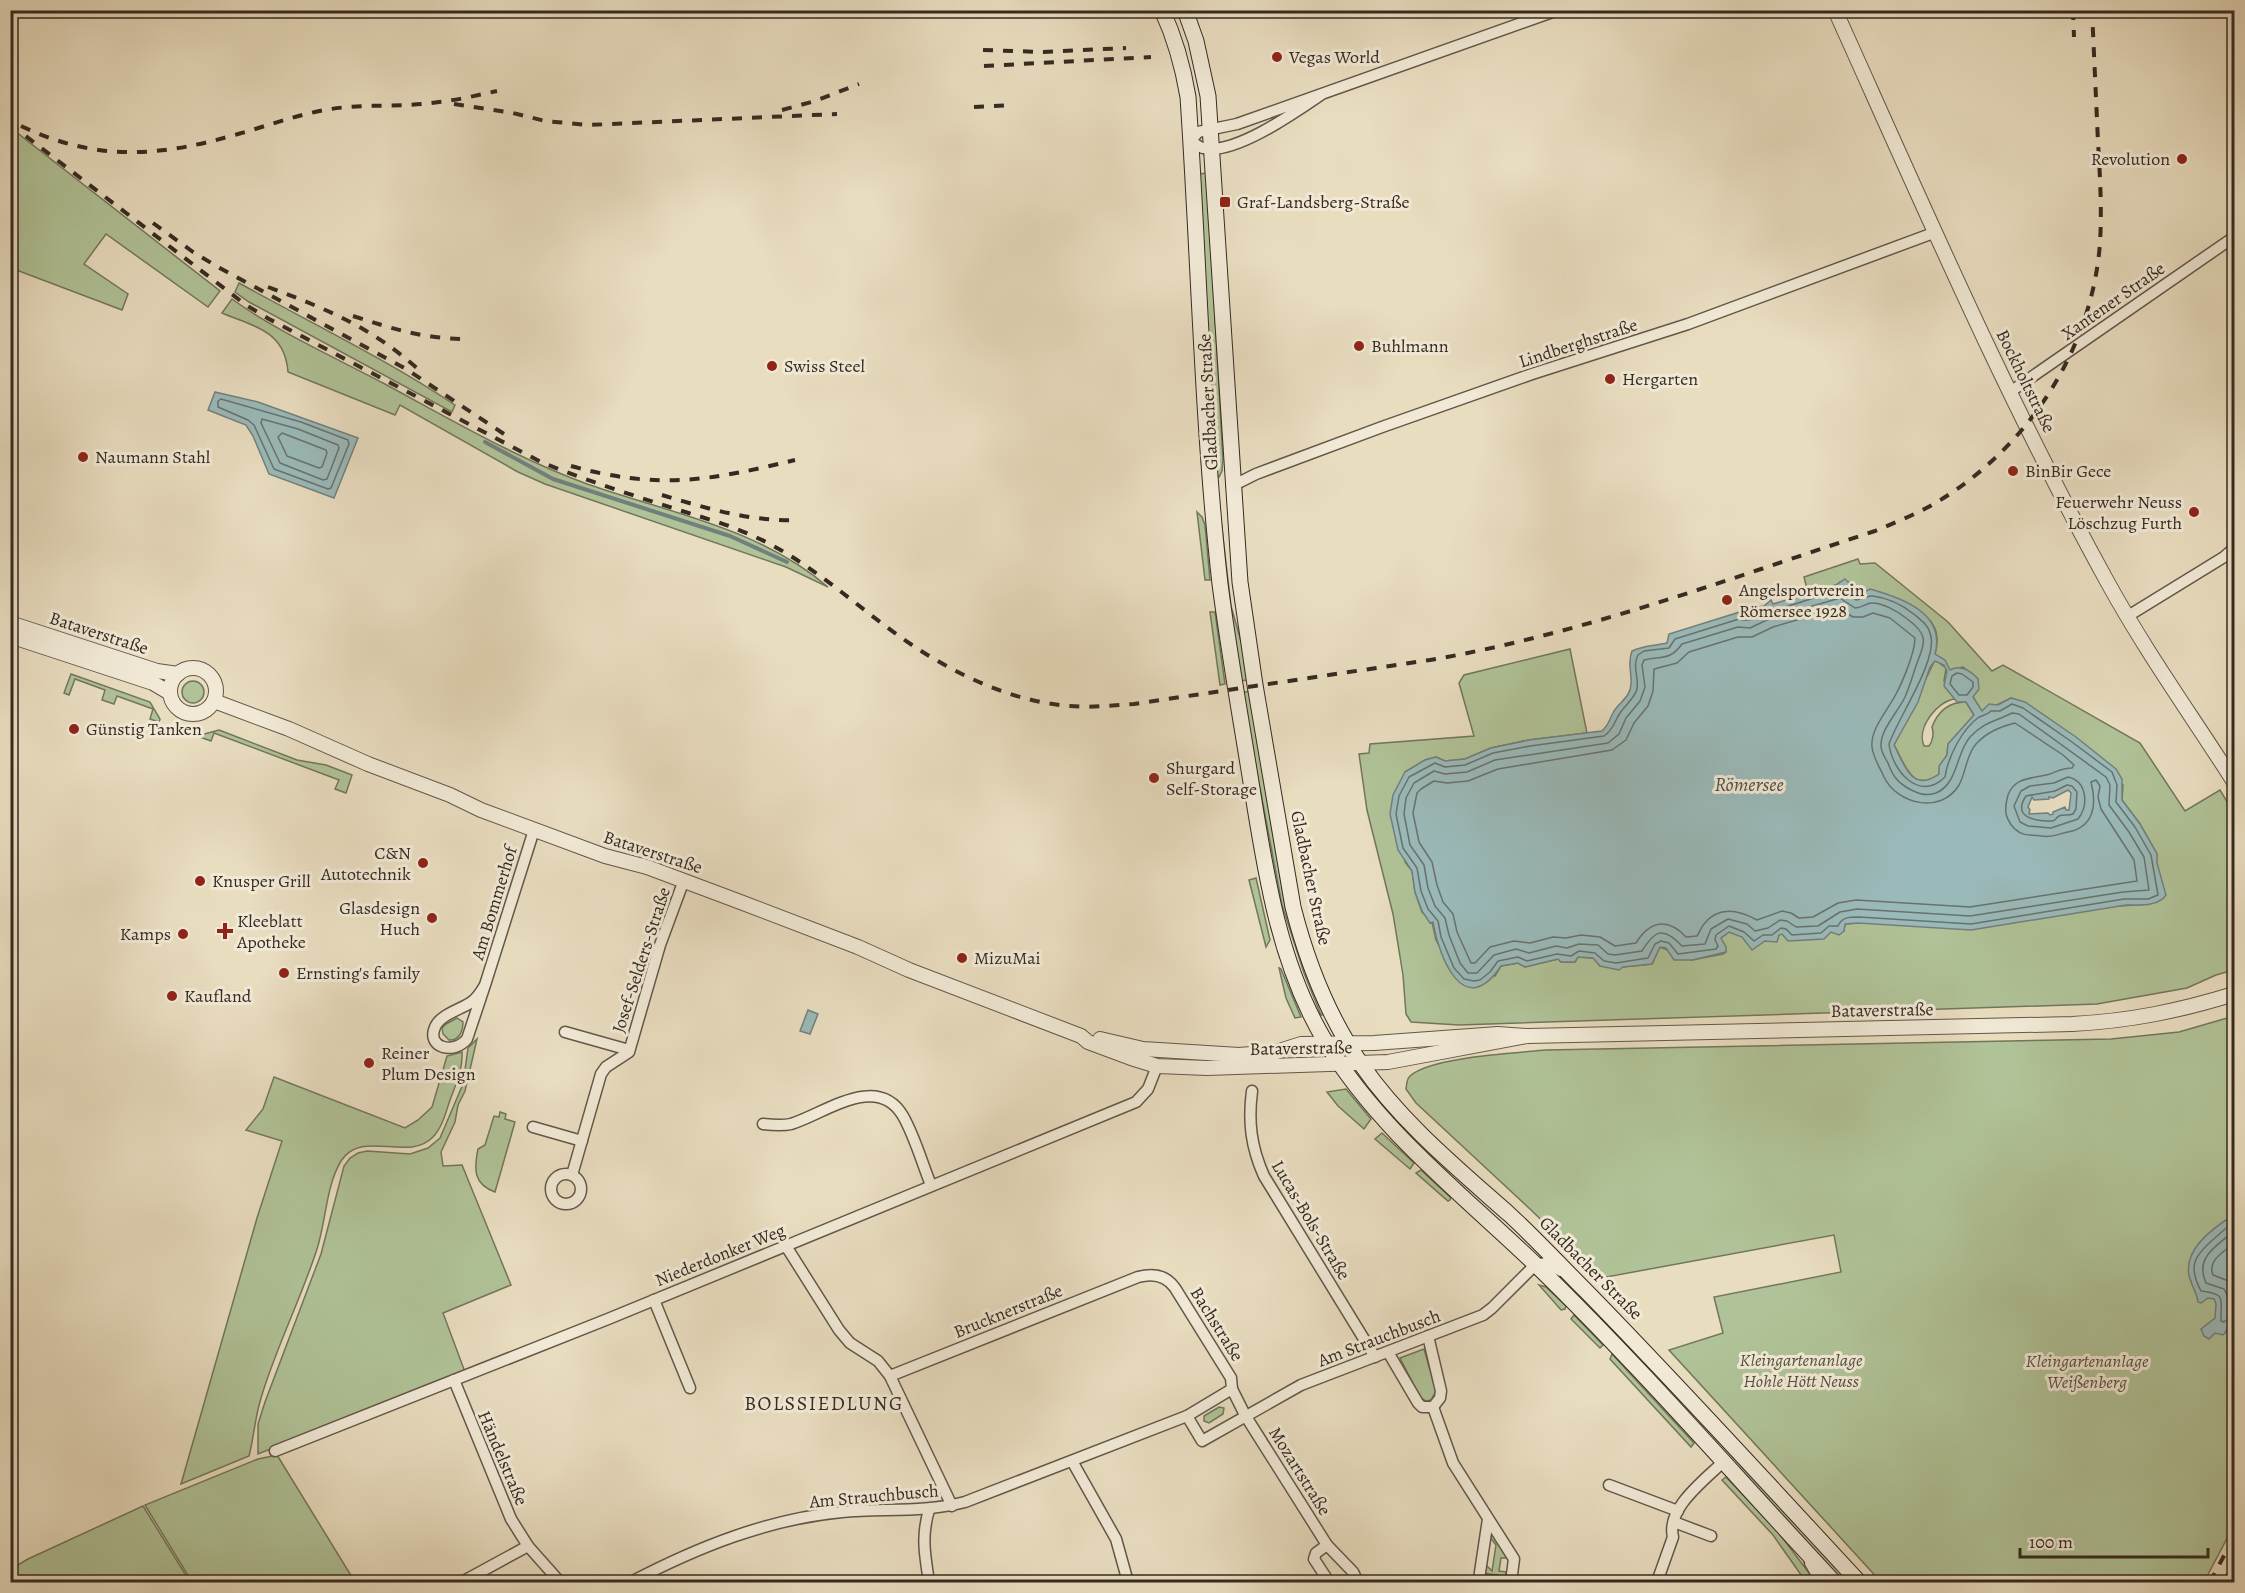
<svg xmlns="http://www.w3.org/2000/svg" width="2245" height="1593" font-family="Alegreya,serif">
<rect width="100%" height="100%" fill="#e9ddc0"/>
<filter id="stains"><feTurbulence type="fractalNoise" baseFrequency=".00333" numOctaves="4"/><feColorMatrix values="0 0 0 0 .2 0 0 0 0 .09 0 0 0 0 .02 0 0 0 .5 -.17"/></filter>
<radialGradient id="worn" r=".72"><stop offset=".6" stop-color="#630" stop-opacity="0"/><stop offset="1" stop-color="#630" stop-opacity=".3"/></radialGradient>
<g fill="#b0c297" stroke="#72765c" stroke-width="1.5">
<polygon points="11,128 220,291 208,307 106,234 84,264 128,294 122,310 11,268"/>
<polygon points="1207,173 1223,460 1222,471 1219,477 1216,474 1199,174"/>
<path d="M239,283C311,323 386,359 455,405L452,412L249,302L235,292Z"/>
<path d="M232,299C278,332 332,356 383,383C450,419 516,458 587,484C670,513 759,528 828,587L786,567L545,484L518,472L400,405L395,415L288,372C285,331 255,327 222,313Z"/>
<polygon points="1197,512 1202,517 1205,525 1210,580 1205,580"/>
<polygon points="1221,520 1231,606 1242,645 1247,680 1240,681 1228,601"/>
<path d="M1858,559L1860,564L1875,563L1948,622L1992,671L2003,665L2140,743L2185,811L2220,790L2234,813V970L2216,975L2187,988L2097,1004L1459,1025L1411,1022L1406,1014L1403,975L1393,914L1367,810L1359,754L1369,753L1370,744L1474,736L1459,683L1464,675L1570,649L1587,733L1529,740L1491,748L1465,759L1445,761L1436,757L1425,760L1405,772V862L1412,871L1415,892L1422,912L1432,922L1436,940L1442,951L1495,976L1501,966L1518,963L1525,967L1558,959L1561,962H1575L1578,957L1594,958L1600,966L1622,967L1652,964L1660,947L1692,960L1723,954L1726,952L1721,938L1729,932L1765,941L1783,933L1844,931L1845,924L2149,904L2157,854L2140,824L2122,800L2123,785C2094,759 2048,709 2011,698L1982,712L1973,697L1978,679L1963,667L1950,670L1935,654C1949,606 1891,602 1858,595L1851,589L1849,582H1840L1836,585L1808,593L1804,577Z"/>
<polygon points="1210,612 1215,612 1225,684 1220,685"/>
<path d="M1935,660L1946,668L1944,681L1955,699C1937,701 1916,728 1924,746H1929C1933,741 1934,733 1932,727C1938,711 1949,702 1966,702L1974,715L1948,744L1947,755L1940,766L1939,774C1912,794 1905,764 1894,745Z"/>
<polygon points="71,674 150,702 160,719 159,722 150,719 153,709 117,696 114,704 102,700 105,690 75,679 69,695 64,693"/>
<circle cx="193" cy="692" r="11"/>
<polygon points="1249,691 1285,905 1325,1014 1321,1015 1304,973 1282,905 1242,693"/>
<polygon points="219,730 297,760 326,765 352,775 346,793 335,789 339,780 214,733 211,741 200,737 201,735"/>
<polygon points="1256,878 1270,940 1266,947 1249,880"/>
<polygon points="1279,968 1281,969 1301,1017 1295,1018 1286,998"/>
<path d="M2234,1016V1525L2204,1582H1881L1669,1350L1723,1333L1714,1297L1841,1272L1834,1235L1601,1278L1530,1209L1416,1103L1406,1089C1407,1084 1406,1080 1410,1076C1430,1057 1517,1053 1546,1050L2111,1039L2179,1032Z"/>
<path d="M457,1018L463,1022C463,1031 459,1041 449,1040L443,1034L442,1028L446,1024Z"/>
<polygon points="477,1039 465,1091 458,1105 455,1122 441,1152 443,1166 462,1165 511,1285 443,1313 465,1372 258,1454 258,1424 265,1402 321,1254 344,1166 350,1158 358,1153 367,1151 410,1154 428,1148 440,1138 463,1084 468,1048"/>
<path d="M462,1052C463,1069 456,1084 450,1100C446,1112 442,1128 433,1137C408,1163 362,1128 341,1161C326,1186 326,1221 317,1249C301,1299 276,1347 261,1398C255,1417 254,1437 249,1456L181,1484L257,1218L282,1141L246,1130L263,1109L274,1077L405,1128L418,1120L432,1107L447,1056Z"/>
<polygon points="1346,1089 1371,1119 1364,1129 1338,1106 1327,1092"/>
<path d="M500,1112L506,1114L505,1119L515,1122L495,1192C473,1184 474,1169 478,1149L485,1145L494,1116L499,1117Z"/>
<polygon points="1382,1133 1414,1163 1410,1169 1375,1139"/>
<polygon points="1421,1170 1451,1198 1450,1200 1448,1201 1416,1173"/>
<polygon points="1560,1279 1694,1410 1850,1582 1843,1582"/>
<polygon points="1539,1285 1546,1287 1566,1306 1565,1309 1561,1310"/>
<polygon points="1574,1315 1603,1345 1600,1348 1571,1319"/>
<polygon points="1424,1349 1436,1391 1431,1400 1426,1401 1420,1397 1400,1358"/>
<polygon points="1612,1354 1694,1443 1691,1447 1610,1359"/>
<polygon points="1219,1407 1224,1408 1223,1414 1209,1423 1204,1421 1204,1416"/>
<polygon points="277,1455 355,1582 192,1582 145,1505 258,1459"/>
<polygon points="1726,1477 1778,1532 1816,1582 1806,1582 1773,1535 1722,1480"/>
<polygon points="143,1506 190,1582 11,1582 11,1569 28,1559"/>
<polygon points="1491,1533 1493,1533 1509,1558 1501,1558 1499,1571 1507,1572 1504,1577 1488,1575 1485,1572 1485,1564 1492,1571 1496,1545 1489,1536"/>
</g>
<g fill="#9ababa" stroke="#72807d" stroke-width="1.5" fill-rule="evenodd">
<polygon points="215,392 258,402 358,438 334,498 269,474 253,436 246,425 208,410"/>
<path d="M1845,579C1851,583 1850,589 1858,595L1870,589C1902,598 1946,613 1935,654L1945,660L1950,670C1961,664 1971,671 1978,679L1979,689L1973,697L1982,711L1989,704L1998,705L2011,698L2025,702L2076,737L2116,769L2122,779V800L2140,824L2157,854V863L2166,895C2158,907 2139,905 2126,905L1971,930L1858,923L1845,924L1844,931L1839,935L1831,932L1824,939L1788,941L1782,934L1779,935L1777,942L1765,941L1752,950L1742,937L1729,932L1721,938L1726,947V952L1692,960H1674L1666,948L1660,947L1652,964L1623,967L1619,970L1600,966L1593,958L1578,957L1575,962H1561L1558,959L1525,967L1518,963L1501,966C1464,1021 1439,958 1433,922L1430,923L1422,911L1415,892L1412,871L1398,850L1390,814L1393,795L1405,772L1425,760L1436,757L1445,761L1465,759L1491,748L1529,740L1602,731C1609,725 1609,720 1614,711C1620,702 1631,696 1631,684C1632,672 1627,663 1632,651C1644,645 1654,646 1667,643L1669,634L1743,611L1745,615L1756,611L1757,607L1764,606L1771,600L1773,604L1836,585ZM1935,661L1944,665L1947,671L1944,686L1957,702H1966L1974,715L1948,744L1947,755L1939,766V774C1912,794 1904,764 1894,745L1918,702L1930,667ZM2068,790L2071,793L2069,810H2066L2065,807L2053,812V814L2050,815L2048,813L2029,814L2030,810L2028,807L2032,797L2034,800L2049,799V797L2053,798Z"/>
<polygon points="808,1010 818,1014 810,1034 800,1031"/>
<path d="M2234,1215V1318L2225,1333L2223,1335L2215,1333L2209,1339L2204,1336L2201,1329L2215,1318L2216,1304L2214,1299L2208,1298L2201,1303L2198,1302C2197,1293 2191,1285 2189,1275C2184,1249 2214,1227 2234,1215Z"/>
</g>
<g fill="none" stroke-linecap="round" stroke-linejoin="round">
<g stroke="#68726e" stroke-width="1.5">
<polygon points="221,399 301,422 348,440 349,444 331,488 328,489 274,469 254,425 248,420 218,407 218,401"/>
<polygon points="262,419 298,429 338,445 339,448 327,479 323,480 280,463 261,423"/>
<polygon points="282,433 326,450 327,453 322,467 319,468 287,456 278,437"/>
<path d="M1842,589L1856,600C1862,600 1867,595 1873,596C1889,598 1904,606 1915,615C1921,620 1928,625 1930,633C1940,658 1897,719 1889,744C1892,770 1919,803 1945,777C1948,757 1962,729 1979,717C1984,715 1987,715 1991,711H2000L2012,704L2023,708L2072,742L2112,772L2117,785L2116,802L2135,827L2151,855L2158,895L2148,899H2124L1971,924L1859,917C1849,917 1842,917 1838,926H1829L1821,933L1792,935L1786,929L1781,928L1772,935H1763L1754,941L1744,932L1729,926L1716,935L1715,940L1718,946L1716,949L1678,954L1669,943L1661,941L1655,944L1648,958L1616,963L1604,961L1595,953L1579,951L1571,956L1557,954L1527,961L1518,957L1498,961L1490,972L1480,980L1474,981L1464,979L1454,968L1441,937L1438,921L1428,909L1421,891L1417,868L1403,848L1396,814L1399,796L1409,777L1435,763L1445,767L1465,765L1493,753L1530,746L1604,736C1614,729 1614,722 1620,713C1626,704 1634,699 1637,689C1639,677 1632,666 1638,655L1644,651L1669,648L1675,639L1739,619C1754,624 1762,610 1776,610Z"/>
<path d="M1840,598L1855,608C1862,608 1866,603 1872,603C1883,603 1897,611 1906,618C1928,634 1926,640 1917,663C1913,674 1910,686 1905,697C1898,712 1880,730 1881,746C1881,752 1885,758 1888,763C1892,774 1896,781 1906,787C1916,793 1925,797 1936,793C1958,784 1956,753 1970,737C1985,721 1995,722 2012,713L2019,714L2106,777L2110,785L2109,805L2129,832L2144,857L2149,890L2123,892L1970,916L1857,909L1840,912L1818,926L1796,927L1787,921L1780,920L1768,928L1755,931L1747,924L1728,919L1711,929L1705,944L1682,946C1663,926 1655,930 1642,951L1615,955L1608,954L1598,945L1579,944L1567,948L1556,946L1529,953L1516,949L1494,955L1477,973H1468L1460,963L1449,935L1445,918L1435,906L1428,888L1424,865L1410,845L1404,814L1406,798L1414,783L1434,771L1445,774L1467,772L1495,760L1608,743L1619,734L1626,718L1640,701L1645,687L1642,665L1644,660C1661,656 1670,661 1682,644L1738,627L1750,628L1771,618Z"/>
<path d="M1838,608L1853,617H1863L1873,613L1890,618L1915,638C1915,652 1903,681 1896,694C1888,710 1870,729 1872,747C1873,757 1880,768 1884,777C1897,804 1941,815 1959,785C1966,773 1966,755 1976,744C1987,732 2000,727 2015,723L2063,755L2074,765L2072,768C2063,768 2058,771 2050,774C2034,779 2015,776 2008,795C2006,802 2005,807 2006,814C2008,821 2012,828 2019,832C2026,837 2034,834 2041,836C2053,838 2058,834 2068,832C2094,827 2097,805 2091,782L2096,780L2100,786L2098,797L2101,809L2134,860L2137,881L1970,907L1856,900L1838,903L1813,917L1799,918L1791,913L1782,911L1757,920C1739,910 1719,905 1704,924C1701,927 1700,932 1697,936L1686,937C1668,918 1650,920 1636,943L1615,946L1600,937L1581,935L1566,938L1553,937L1530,943L1514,941L1490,947L1475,963H1471L1457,932L1453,914L1443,902L1437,885L1432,862L1419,842L1413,813L1417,793L1421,789L1434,781L1447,783L1468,781L1498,769L1612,750L1626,740L1634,723L1648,706L1653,691L1654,669L1677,663L1689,652L1738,637H1752L1773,627Z"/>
<polygon points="1957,673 1962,674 1973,682 1973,687 1967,695 1959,695 1950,684 1952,676"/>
<path d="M2068,777C2087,781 2089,805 2078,819L2051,828L2028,826L2020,822L2014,806L2021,791L2030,786L2054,783Z"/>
<path d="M2067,785L2072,786L2077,792L2076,809L2073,814C2068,816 2063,814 2059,816C2054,819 2057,821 2051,821C2034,821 2012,817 2026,796L2055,791Z"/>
<path d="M2234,1222C2228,1226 2222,1232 2216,1237C2195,1255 2187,1265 2201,1291C2228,1294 2220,1300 2221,1321L2224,1322L2230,1317H2234"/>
<path d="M2234,1231C2217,1246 2194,1257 2206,1283L2224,1289L2229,1299L2230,1308L2234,1309"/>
<path d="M2234,1243C2224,1252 2207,1260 2213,1275L2226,1280L2234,1289"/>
</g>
<polyline stroke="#72807d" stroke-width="4" points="485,442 553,479 730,536 787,562"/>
<g stroke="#625749" stroke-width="13">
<g id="minor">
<path d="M1322,94C1297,111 1234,156 1203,148C1198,147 1195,143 1191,141L1198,132L1237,124L1558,10"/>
<polyline points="2010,392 2234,237"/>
<polyline points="1232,486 1256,474 1382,427 1532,374 1688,324 1936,232"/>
<polyline points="2128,616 2224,557 2234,548"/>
<path d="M485,985L467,1039C454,1055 426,1048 435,1027C440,1015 459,1010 470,1003C477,999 481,992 485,985L534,830"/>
<polyline points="565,1032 629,1050"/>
<path d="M1252,1091C1248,1122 1251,1147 1264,1176L1375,1357"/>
<path d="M763,1124C772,1125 782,1126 791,1124C824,1114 877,1072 903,1116C915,1137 922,1163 931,1185"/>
<polyline points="533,1127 582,1141"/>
<circle cx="566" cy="1189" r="15"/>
<polyline points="572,1175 601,1074 606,1067 629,1052 660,945 684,880"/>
<polyline points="786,1246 839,1330 850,1343 878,1361 890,1376 952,1506"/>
<polyline points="654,1300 690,1388"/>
<polyline points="1388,1352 1418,1403 1422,1407 1433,1407 1440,1398 1441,1391 1428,1336"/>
<path d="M890,1376L1138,1277C1153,1273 1166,1275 1175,1288L1231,1378L1232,1389L1245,1415L1327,1545L1353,1572L1355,1576V1582"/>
<polyline points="454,1380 511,1519 528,1546 560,1582"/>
<polyline points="1433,1407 1453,1463 1514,1559 1511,1582"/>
<polyline points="1187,1416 1202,1441 1301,1385 1483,1315 1492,1308 1535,1265 1546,1263 1561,1271"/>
<polyline points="275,1451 608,1319 1136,1102 1148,1089 1157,1066"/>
<polyline points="1072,1461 1116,1539 1128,1582"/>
<polyline points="1609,1485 1678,1511"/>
<path d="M929,1510C921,1537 925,1555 929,1582"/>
<polyline points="1488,1519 1479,1579 1509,1582"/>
<polyline points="1674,1522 1711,1536"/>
<polyline points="1327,1545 1316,1553 1314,1559 1329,1582"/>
<polyline points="1810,1563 1821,1582"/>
<polyline points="462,1582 528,1546"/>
<path d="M631,1582C696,1548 767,1519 842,1512C884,1508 923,1513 965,1502L1187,1416L1232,1389"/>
<path d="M1657,1582L1673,1537C1666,1508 1705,1480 1724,1461"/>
</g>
</g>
<g stroke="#625749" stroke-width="16">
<g id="tertiary">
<path d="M1835,10C1922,203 2006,398 2108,583C2146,652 2192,716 2234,782"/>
<polyline points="10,623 157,671 178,674"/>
<polyline points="10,636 153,683 170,693"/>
<circle cx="193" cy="691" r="23"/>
<polyline points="214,701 289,729 368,764 450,795 481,810 605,856 647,867 743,903 858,947 909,970 1081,1036 1088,1042 1131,1058 1157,1066 1207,1068 1388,1062 1527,1036"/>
<path d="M1100,1039L1143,1049L1239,1055L1276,1052L1301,1044L1374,1043L1498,1034L1527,1036L2072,1024C2130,1021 2179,1011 2234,994"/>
</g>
</g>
<g stroke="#352a21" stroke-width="17">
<g id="secondary">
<path d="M1162,10C1175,38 1183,67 1188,97C1199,259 1202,423 1220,584C1228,646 1239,708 1249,770C1264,862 1276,959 1325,1041C1379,1130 1461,1193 1535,1264C1640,1366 1735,1476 1834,1582"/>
<path d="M1185,10L1196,41L1208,96L1240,582L1255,685L1293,907C1307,962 1328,1016 1361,1064C1401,1122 1457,1168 1510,1215C1536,1239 1561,1266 1587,1292C1680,1387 1769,1485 1859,1582"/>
</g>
</g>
<use href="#minor" stroke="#f1e9d6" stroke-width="10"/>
<use href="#tertiary" stroke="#f1e9d6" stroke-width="14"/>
<use href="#secondary" stroke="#f1e9d6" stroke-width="15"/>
<g stroke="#352a21" stroke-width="4" stroke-dasharray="10 10" stroke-linecap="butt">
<polyline points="2073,10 2074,37"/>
<polyline points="983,50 1043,52 1126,48"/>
<polyline points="984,66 1151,57"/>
<polyline points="454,104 513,113 545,121 588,125 837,114"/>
<polyline points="974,107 1013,105"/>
<polyline points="782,110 815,101 859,84"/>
<path d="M10,124L246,305L269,319L541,462C587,481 635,496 682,511C705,518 729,525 751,535C813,562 859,610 915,647C961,677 1015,702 1070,706C1091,708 1113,705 1134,704L1430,660C1582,634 1728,579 1875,531C1894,523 1914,515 1932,505C2026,451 2092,351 2100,243C2102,209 2100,176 2098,142C2096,98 2094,54 2092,10"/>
<path d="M21,126C97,162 159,157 238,134C267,126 296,115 325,110C363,103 402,108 439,102C458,100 478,95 497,91"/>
<polyline points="153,223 193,252 218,267 406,369 507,436"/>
<path d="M268,287C327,309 371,327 419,370"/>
<path d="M353,316C393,329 425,339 467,339"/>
<path d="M571,466C658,490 708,481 795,460"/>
<path d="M662,495C705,508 752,522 798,520"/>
<polyline points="2210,1582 2234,1537"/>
<polyline points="2223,1582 2234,1565"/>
</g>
</g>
<g fill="#8f2418" stroke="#f1e9d6" stroke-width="2">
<circle cx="1277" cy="57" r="6"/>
<circle cx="2182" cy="159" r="6"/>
<rect x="1219" y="196" width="12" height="12" rx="3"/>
<circle cx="1359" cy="346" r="6"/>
<circle cx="772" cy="366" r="6"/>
<circle cx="1610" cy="379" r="6"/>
<circle cx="83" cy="457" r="6"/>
<circle cx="2013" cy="471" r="6"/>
<circle cx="2194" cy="512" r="6"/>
<circle cx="1727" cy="600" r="6"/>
<circle cx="74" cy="729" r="6"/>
<circle cx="1154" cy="778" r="6"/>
<circle cx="423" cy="863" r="6"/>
<circle cx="200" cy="881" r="6"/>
<circle cx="432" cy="918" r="6"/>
<path d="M222 922h6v6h6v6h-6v6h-6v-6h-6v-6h6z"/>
<circle cx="183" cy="934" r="6"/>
<circle cx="962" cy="958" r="6"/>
<circle cx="284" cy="973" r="6"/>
<circle cx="172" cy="996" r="6"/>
<circle cx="369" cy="1063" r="6"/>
</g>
<g text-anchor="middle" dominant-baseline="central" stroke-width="6" stroke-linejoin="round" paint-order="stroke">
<g font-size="18" fill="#352a21" stroke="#f1e9d6" text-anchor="start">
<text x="1289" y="57">Vegas World</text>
<text x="2170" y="159" text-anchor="end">Revolution</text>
<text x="1237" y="202">Graf-Landsberg-Straße</text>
<text x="1371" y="346">Buhlmann</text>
<text x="784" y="366">Swiss Steel</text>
<text x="1622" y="379">Hergarten</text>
<text x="95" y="457">Naumann Stahl</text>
<text x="2025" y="471">BinBir Gece</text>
<text x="2182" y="502" text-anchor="end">Feuerwehr Neuss<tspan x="2182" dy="21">Löschzug Furth</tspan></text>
<text x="1739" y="590">Angelsportverein<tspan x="1739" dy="21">Römersee 1928</tspan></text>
<text x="86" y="729">Günstig Tanken</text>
<text x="1166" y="768">Shurgard<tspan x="1166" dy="21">Self-Storage</tspan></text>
<text x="411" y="853" text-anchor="end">C&amp;N<tspan x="411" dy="21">Autotechnik</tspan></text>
<text x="212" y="881">Knusper Grill</text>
<text x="420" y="908" text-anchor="end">Glasdesign<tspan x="420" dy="21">Huch</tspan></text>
<text x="237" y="921">Kleeblatt<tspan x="237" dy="21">Apotheke</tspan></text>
<text x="171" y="934" text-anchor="end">Kamps</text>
<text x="974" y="958">MizuMai</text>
<text x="296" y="973">Ernsting's family</text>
<text x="184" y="996">Kaufland</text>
<text x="381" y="1053">Reiner<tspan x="381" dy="21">Plum Design</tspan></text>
</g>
<g font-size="18" fill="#352a21" stroke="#f1e9d6">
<text transform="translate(2113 301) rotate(-35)">Xantener Straße</text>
<text transform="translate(1578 343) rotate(-18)">Lindberghstraße</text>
<text transform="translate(2026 381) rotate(64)">Bockholtstraße</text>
<text transform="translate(1208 402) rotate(-93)">Gladbacher Straße</text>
<text transform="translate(99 633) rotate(18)">Bataverstraße</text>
<text transform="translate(653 852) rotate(18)">Bataverstraße</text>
<text transform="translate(1311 878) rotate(78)">Gladbacher Straße</text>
<text transform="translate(494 903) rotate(-73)">Am Bommerhof</text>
<text transform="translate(641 960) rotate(-72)">Josef-Selders-Straße</text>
<text transform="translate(1882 1010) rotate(-1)">Bataverstraße</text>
<text transform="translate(1301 1048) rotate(-1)">Bataverstraße</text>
<text transform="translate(1311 1220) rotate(59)">Lucas-Bols-Straße</text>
<text transform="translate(720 1255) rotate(-22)">Niederdonker Weg</text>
<text transform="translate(1591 1268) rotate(45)">Gladbacher Straße</text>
<text transform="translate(1008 1311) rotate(-22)">Brucknerstraße</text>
<text transform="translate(1217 1324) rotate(58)">Bachstraße</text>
<text transform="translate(1379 1338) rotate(-21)">Am Strauchbusch</text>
<text transform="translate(503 1458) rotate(67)">Händelstraße</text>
<text transform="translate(1300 1471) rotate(58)">Mozartstraße</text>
<text transform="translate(874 1496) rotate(-5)">Am Strauchbusch</text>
</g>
<g font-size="18" font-style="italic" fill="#54503e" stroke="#f1e9d6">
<text x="1801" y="1360">Kleingartenanlage<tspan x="1801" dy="21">Hohle Hött Neuss</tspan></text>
<text x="2087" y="1361">Kleingartenanlage<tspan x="2087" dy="21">Weißenberg</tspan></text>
</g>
<g font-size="20" font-style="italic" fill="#4e4e47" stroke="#f1e9d6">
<text x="1749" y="784">Römersee</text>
</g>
<g font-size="20" letter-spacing="1.5" fill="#352a21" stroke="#f1e9d6">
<text x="824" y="1403">BOLSSIEDLUNG</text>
</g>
</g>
<rect width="2245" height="1593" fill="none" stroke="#e9ddc0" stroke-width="36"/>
<rect x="12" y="12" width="2221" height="1569" fill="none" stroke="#352a21" stroke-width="3"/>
<rect x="18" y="18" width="2209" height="1557" fill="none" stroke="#352a21" stroke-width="1.5"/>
<path d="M2020 1548v9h188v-9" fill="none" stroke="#352a21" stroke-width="3"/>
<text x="2029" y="1548" font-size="18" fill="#352a21" stroke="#f1e9d6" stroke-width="4.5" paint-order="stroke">100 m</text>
<rect width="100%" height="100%" filter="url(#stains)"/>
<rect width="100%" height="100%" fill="url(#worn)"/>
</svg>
